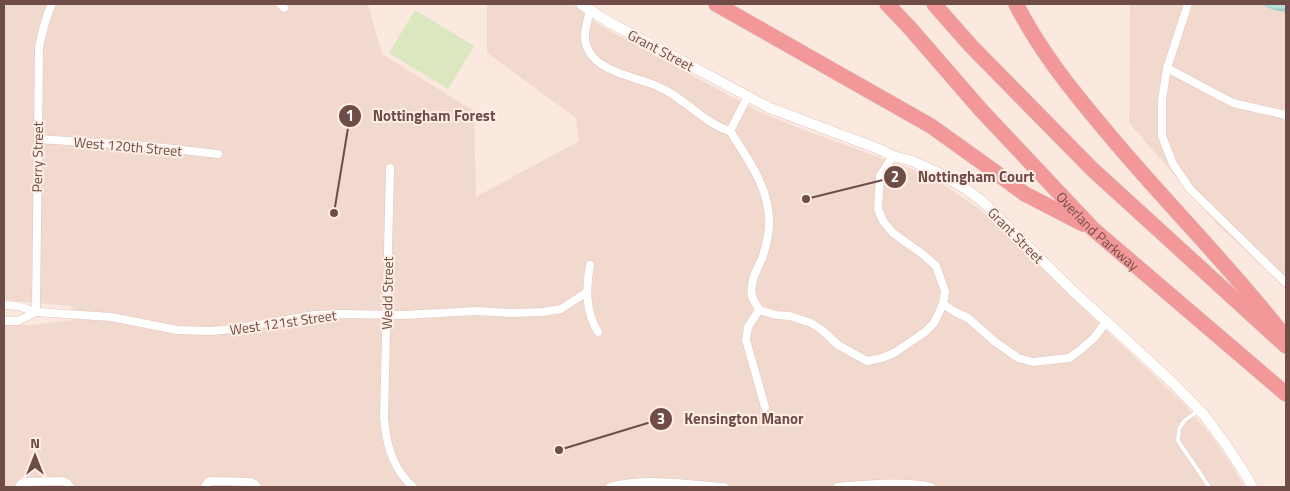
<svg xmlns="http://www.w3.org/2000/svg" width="1290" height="491" font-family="'Titillium Web',sans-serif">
<defs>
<pattern id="water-rules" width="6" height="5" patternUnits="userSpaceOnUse" patternTransform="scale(1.25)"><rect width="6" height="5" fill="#b6e3dd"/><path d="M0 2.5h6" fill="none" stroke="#98bab5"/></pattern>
</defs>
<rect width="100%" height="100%" fill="#fbe9e0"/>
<g fill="#f2d9ce">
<polygon points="4,4 368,4 382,54 474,111 476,197 579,141 576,118 487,53 487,4 572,4 601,26 758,111 799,128 922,173 940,182 978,208 1185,405 1210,434 1230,462 1244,487 4,487 4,325 31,325 72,320 71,306 4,300"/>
<polygon points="1130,4 1286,4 1286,288 1217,224 1129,123"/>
</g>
<polygon fill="#dae7bf" points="415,10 474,46 448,89 389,53"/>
<polygon fill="url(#water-rules)" stroke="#9cd4ce" points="1262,4 1286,4 1286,12 1273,9"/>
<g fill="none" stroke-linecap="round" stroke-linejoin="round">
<g stroke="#e0c5bf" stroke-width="5">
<polyline id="service" points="1199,410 1184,421 1179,429 1178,440 1182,447 1202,476 1209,487"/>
</g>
<g stroke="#e0c5bf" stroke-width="9">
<g id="minor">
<polyline points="280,4 284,8"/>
<polyline points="1188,4 1167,68 1162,100 1162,136 1173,164 1190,189 1286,283"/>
<path d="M590,10C587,24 581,38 589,51C600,73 638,77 659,87C685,98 703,123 730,131C747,158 768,186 769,218C770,231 767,243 763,256C758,268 749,282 752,296C753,300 757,305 759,310"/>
<polyline points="1167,68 1233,103 1286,115"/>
<polyline points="730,131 748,96"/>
<polyline points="38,139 146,146 218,154"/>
<path d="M390,168L384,418C386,445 393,469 413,487"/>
<path d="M590,265C586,288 585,311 598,332"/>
<polyline points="943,304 955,312 968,318 994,341 1018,358 1033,362 1069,358 1079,351 1094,338 1106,322"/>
<polyline points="4,305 18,306 36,312 111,317 177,330 210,331 234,329 314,315 343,314 404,315 476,311 512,313 542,312 561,309 587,292"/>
<polyline points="759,310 776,315 790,316 811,323 822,330 838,345 867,361 882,358 894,353 925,332 934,323 943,304 945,291 936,266 925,256 893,233 883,221 878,209 880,176 893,156"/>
<polyline points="759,310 748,327 746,340 765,407"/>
<path d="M36,312L39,48C42,33 45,18 52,4"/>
<polyline points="4,321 18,321 36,312"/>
<polyline points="19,487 20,485 24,482 63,481 67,483 70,487"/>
<polyline points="205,487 208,482 212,481 251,482 255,484 257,487"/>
<path d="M610,487C647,477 686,485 724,487"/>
<path d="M838,487C864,485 906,480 931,487"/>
</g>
</g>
<g stroke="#e0c5bf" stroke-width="11">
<polyline id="tertiary" points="581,4 607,21 770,108 879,149 893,156 912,161 937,172 966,189 982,201 1071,289 1173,383 1204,415 1227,446 1247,477 1252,487"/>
</g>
<g stroke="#d4c9c8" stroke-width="16">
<g id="motorway">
<polyline points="716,4 931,126 991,169 1025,194 1083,224"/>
<path id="s1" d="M887,4L909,27L981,110L1093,229L1286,394"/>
<polyline points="934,4 971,46 1092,169 1286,346"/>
<path d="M1016,4C1039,49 1069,87 1101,125C1159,196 1225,260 1281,332"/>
</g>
</g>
<use href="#service" stroke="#fff" stroke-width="4"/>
<use href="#minor" stroke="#fff" stroke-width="8"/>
<use href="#tertiary" stroke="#fff" stroke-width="10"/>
<use href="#motorway" stroke="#f39899" stroke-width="15"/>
</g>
<g text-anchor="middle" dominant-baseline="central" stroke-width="4" stroke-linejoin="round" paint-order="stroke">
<g font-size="14" fill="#704c48" stroke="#feeee5">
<text transform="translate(661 50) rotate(28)">Grant Street</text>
<text transform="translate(128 146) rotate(5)">West 120th Street</text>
<text transform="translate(37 157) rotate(-89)">Perry Street</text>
<text stroke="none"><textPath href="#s1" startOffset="310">Overland Parkway</textPath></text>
<text transform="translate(1016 235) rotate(45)">Grant Street</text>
<text transform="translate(387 293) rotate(-89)">Wedd Street</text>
<text transform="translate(283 322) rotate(-8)">West 121st Street</text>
</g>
</g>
<path fill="none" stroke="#704c48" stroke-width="2" d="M334 213L350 116M806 199L895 177M559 450L661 419"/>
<g fill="#704c48" stroke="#feeee5" stroke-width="2">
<circle cx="334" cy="213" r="5"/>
<circle cx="806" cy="199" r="5"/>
<circle cx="559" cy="450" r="5"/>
<circle cx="350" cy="116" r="12"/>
<circle cx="895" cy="177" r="12"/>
<circle cx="661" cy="419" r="12"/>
</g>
<g font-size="15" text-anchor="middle" font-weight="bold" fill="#fff">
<text x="350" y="121">1</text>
<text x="895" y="182">2</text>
<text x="661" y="424">3</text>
</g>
<g font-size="15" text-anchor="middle" font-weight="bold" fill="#704c48" stroke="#feeee5" stroke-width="4" stroke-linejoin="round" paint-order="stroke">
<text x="434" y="121">Nottingham Forest</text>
<text x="976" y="182">Nottingham Court</text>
<text x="744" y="424">Kensington Manor</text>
</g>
<rect width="1290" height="491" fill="none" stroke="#704c48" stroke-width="10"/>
<g transform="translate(35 456)" stroke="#feeee5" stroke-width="4" paint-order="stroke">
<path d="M0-4L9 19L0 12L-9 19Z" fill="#704c48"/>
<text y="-8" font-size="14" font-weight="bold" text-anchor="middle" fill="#704c48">N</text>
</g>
</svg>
